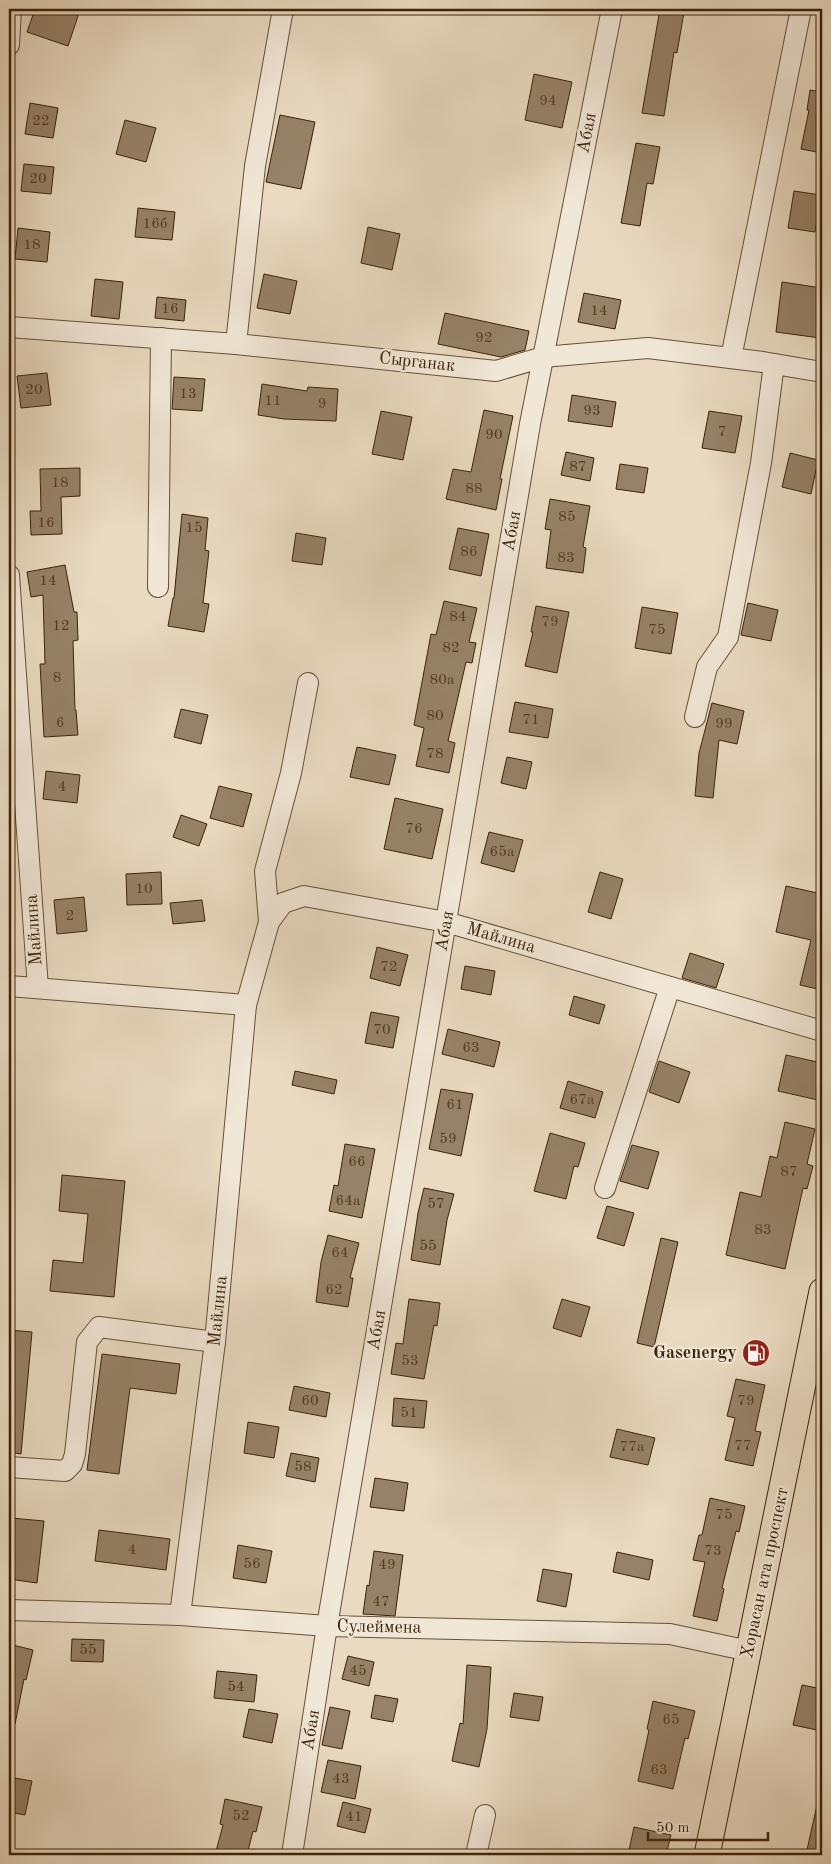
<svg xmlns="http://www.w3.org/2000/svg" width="831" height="1864" font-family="'Old Standard TT',serif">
<rect width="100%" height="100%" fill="#e9dac1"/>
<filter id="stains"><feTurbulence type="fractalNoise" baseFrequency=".004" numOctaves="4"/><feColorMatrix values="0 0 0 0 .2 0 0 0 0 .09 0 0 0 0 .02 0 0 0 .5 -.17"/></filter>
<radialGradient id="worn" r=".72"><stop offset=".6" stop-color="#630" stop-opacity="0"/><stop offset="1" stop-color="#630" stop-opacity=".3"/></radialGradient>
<g fill="#968268" stroke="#3c2307">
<polygon points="35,9 65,9 79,13 68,46 27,32"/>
<polygon points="660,9 684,12 677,53 674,52 664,116 642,113"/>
<polygon points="534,74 572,82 562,128 525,120"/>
<polygon points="810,90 822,92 822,153 801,149 809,110 807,110"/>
<polygon points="30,103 58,108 53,138 25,134"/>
<polygon points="280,115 315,122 301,189 266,182"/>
<polygon points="125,120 156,128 146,162 116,154"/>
<polygon points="636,143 660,147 653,184 647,183 640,226 621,223"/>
<polygon points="24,164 54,167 51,194 21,191"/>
<polygon points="794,191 821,195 815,232 788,228"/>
<polygon points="138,208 175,212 172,240 135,237"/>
<polygon points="368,227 400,234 392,270 361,263"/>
<polygon points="18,228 50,232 47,262 15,259"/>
<polygon points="264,274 297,281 290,314 257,308"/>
<polygon points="95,279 123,282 119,319 91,316"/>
<polygon points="782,282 822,288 822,323 820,338 776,332"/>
<polygon points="584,293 621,300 615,329 578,322"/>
<polygon points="157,297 186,300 184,321 155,318"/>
<polygon points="445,313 529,331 525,350 501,357 438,344"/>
<polygon points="47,373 51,405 21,408 17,376"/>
<polygon points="174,377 205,379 202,411 172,409"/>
<polygon points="262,384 307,391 308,387 338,389 336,421 284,419 258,415"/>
<polygon points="572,395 616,402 612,427 568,421"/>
<polygon points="484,410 513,416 500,479 502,479 496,510 446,499 453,469 471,472"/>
<polygon points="381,411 412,417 403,460 372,454"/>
<polygon points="709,411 742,416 735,453 702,448"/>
<polygon points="566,452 594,458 590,481 561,475"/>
<polygon points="790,453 818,460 811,494 782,487"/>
<polygon points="620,464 648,468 644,493 616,489"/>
<polygon points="80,468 80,496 61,497 62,534 31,535 30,511 41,511 40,469"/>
<polygon points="550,499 590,506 583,547 586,548 583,573 546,568 551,530 545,529"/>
<polygon points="182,514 208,518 205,550 209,551 203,603 209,604 204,632 168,626 173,598 174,598"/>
<polygon points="458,528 489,534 481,576 449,569"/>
<polygon points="296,533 326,538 322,565 292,561"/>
<polygon points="65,565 74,612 77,612 78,640 73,641 75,710 76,710 78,735 44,737 40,664 45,664 43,595 31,597 27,572"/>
<polygon points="444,601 477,608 469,642 476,643 472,663 466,662 448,741 455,743 449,773 416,766 424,728 414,725 431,634 436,635"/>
<polygon points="748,603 778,610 771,641 741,635"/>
<polygon points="536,606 569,612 557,673 525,666 533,632 531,632"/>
<polygon points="642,607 678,613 671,654 635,648"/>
<polygon points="515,702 553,709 548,738 509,732"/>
<polygon points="712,703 744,711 737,744 719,740 713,798 695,796 699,753"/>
<polygon points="181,709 208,715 201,744 174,737"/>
<polygon points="357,747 396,755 389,785 350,777"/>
<polygon points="507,757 532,762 526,789 501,783"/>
<polygon points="46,771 80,775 77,803 43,799"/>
<polygon points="219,786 252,794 243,827 210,818"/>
<polygon points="395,798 443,809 432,859 384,849"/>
<polygon points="181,815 207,824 199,846 173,837"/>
<polygon points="489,832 523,840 514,872 481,863"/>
<polygon points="161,872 162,904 127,905 126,874"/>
<polygon points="600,872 623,879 611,919 588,912"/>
<polygon points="786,886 822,894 822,990 800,985 811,940 776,932"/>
<polygon points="84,897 87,931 57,934 54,900"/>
<polygon points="202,900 205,921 173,924 170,903"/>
<polygon points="377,947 408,955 400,986 370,978"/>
<polygon points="690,953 724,964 716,988 682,978"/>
<polygon points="465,966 495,971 491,995 461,989"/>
<polygon points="574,996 605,1005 599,1024 569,1015"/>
<polygon points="371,1012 399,1017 393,1048 365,1043"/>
<polygon points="448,1029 500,1042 494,1067 442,1054"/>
<polygon points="786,1055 822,1063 822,1084 818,1100 778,1091"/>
<polygon points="659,1061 690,1072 679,1103 649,1092"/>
<polygon points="295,1071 337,1080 334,1094 292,1085"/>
<polygon points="568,1081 603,1092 595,1118 560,1108"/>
<polygon points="441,1089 473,1094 461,1156 429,1149"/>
<polygon points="785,1122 815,1129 807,1164 813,1166 807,1189 803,1188 785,1269 726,1255 740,1192 761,1197 770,1156 777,1158"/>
<polygon points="550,1133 585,1143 578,1167 574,1166 566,1199 534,1191"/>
<polygon points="345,1144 375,1149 362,1218 329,1211 334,1185 338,1186"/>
<polygon points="632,1145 659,1152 648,1189 620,1181"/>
<polygon points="62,1175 125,1181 114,1297 50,1291 53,1260 83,1263 88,1214 59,1211"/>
<polygon points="424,1188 454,1194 447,1220 440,1265 411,1260 418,1213"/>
<polygon points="607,1206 634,1213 624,1246 597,1238"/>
<polygon points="328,1235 359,1243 350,1278 353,1278 348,1307 316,1302 321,1262"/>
<polygon points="661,1238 678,1242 654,1347 637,1343"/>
<polygon points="409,1299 440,1303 437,1326 434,1325 424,1379 391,1374 396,1343 403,1344"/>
<polygon points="562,1299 590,1307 581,1337 553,1328"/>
<polygon points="9,1330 32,1332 21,1454 9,1452"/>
<polygon points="102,1354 180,1364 176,1394 130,1388 119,1474 87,1470"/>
<polygon points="736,1379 765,1385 755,1431 761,1432 753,1466 725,1460 735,1418 727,1416"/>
<polygon points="294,1386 330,1393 326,1417 289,1410"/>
<polygon points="394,1398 427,1401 424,1428 392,1426"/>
<polygon points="248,1422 279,1427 274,1458 244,1453"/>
<polygon points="617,1429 655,1438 648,1465 610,1457"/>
<polygon points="291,1453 319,1458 315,1482 286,1476"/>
<polygon points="375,1478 408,1483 404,1511 370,1507"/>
<polygon points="710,1498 745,1506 739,1532 736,1531 722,1588 724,1589 717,1621 693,1616 705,1562 693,1560 699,1535 702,1535"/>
<polygon points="11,1518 44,1521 37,1583 9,1579 9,1539"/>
<polygon points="99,1530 170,1539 166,1570 95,1561"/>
<polygon points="238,1545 272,1551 266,1583 233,1578"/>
<polygon points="374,1551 403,1555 395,1616 363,1614 367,1585 369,1586"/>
<polygon points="617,1552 653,1560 649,1580 613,1572"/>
<polygon points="543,1569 572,1574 566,1607 537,1601"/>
<polygon points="72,1639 104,1640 103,1662 71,1661"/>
<polygon points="9,1644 33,1650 26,1680 24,1679 15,1724 9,1724"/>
<polygon points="348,1656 374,1662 369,1686 342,1679"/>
<polygon points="467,1665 491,1667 487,1729 479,1767 452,1761 460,1723 463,1724"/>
<polygon points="217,1671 257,1675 254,1702 214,1698"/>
<polygon points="802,1685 822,1689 822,1731 793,1725"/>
<polygon points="514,1693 543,1697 539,1721 510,1717"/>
<polygon points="375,1695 398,1699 393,1722 371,1718"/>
<polygon points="653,1701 695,1711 688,1739 685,1738 673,1789 638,1781 649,1730 647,1729"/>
<polygon points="330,1707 350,1711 342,1749 322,1745"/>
<polygon points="249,1709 278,1714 272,1743 243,1737"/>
<polygon points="328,1760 361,1766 355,1799 321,1792"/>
<polygon points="9,1777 32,1781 25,1815 9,1812"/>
<polygon points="225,1799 262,1807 256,1832 253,1831 247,1855 215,1855 223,1825 220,1824"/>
<polygon points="343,1802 371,1809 365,1833 337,1826"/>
<polygon points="817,1805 822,1806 822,1854 807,1850"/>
<polygon points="634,1827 671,1835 666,1855 628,1855"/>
</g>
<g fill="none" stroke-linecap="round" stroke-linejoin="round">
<g stroke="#675136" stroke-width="22">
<g id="minor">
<polyline points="9,45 11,9"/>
<polyline points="9,327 236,344 496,371 543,357 648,348 763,362 822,372"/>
<polyline points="236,344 255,166 283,9"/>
<polyline points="731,358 801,9"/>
<polyline points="9,575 38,988"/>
<polyline points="158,587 161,338"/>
<polyline points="695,717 707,667 728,637 761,463 774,364"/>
<polyline points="269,922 265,871 291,773 308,683"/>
<polyline points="9,986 246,1005"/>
<polyline points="605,1188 670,987"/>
<polyline points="9,1467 65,1471 72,1464 75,1454 87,1342 99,1327 215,1342"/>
<polyline points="9,1610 180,1615 327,1626 670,1634 749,1651"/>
<polyline points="180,1615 215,1342 246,1005 269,922 283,903 304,896 446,922 822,1031"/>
<polyline points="292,1855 327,1626 530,424 612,9"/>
<polyline points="476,1855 485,1815"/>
</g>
</g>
<g stroke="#3c2307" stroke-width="27">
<polyline id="major" points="707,1855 822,1291"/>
</g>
<use href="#minor" stroke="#f1e7d7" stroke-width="20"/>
<use href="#major" stroke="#e9dac1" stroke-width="25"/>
</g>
<defs>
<g id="fuel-disc" transform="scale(1.4375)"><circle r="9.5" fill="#8f2418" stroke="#f1e7d7"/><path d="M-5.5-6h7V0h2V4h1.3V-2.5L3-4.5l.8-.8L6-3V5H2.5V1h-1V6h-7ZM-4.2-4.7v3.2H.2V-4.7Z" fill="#fff"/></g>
</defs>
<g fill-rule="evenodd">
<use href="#fuel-disc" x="756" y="1353"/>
</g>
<g text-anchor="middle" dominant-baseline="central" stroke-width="4.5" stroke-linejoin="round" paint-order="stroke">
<g font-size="15" fill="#523b1f">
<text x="548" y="101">94</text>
<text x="41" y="121">22</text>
<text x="38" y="179">20</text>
<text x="155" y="224">16б</text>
<text x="32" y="245">18</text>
<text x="170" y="309">16</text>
<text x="599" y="311">14</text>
<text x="484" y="338">92</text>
<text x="34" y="390">20</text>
<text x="188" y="394">13</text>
<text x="273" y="401">11</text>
<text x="322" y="404">9</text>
<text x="592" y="411">93</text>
<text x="722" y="432">7</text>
<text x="494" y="435">90</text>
<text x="578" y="467">87</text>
<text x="60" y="483">18</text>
<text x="474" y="489">88</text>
<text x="567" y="517">85</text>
<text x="46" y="523">16</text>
<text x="194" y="528">15</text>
<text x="469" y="552">86</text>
<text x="566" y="558">83</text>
<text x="48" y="581">14</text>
<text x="458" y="617">84</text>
<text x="550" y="622">79</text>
<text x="61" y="626">12</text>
<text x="657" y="630">75</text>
<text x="451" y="648">82</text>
<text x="57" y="678">8</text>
<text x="442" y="680">80а</text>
<text x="435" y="716">80</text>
<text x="531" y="720">71</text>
<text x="60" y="723">6</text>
<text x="724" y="724">99</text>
<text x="435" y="754">78</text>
<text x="62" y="787">4</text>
<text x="414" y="829">76</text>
<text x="502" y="852">65а</text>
<text x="144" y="889">10</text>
<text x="70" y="916">2</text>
<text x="389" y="967">72</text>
<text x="382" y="1030">70</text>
<text x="471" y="1048">63</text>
<text x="582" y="1100">67а</text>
<text x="455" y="1105">61</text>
<text x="448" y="1139">59</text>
<text x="357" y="1162">66</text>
<text x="789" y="1172">87</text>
<text x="348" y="1201">64а</text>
<text x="436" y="1204">57</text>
<text x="763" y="1230">83</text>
<text x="428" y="1246">55</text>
<text x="340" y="1253">64</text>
<text x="334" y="1290">62</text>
<text x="410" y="1361">53</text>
<text x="310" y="1401">60</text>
<text x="746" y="1401">79</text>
<text x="409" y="1413">51</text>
<text x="743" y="1446">77</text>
<text x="632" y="1447">77а</text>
<text x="303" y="1467">58</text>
<text x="724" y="1515">75</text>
<text x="132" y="1550">4</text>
<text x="713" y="1551">73</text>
<text x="252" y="1564">56</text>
<text x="387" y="1565">49</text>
<text x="381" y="1602">47</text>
<text x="88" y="1650">55</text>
<text x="358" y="1671">45</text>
<text x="236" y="1687">54</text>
<text x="671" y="1720">65</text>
<text x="659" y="1770">63</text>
<text x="341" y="1779">43</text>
<text x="241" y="1816">52</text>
<text x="354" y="1817">41</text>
</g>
<g font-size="18" fill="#3c2307" stroke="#f1e7d7">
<text transform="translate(587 133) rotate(-79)">Абая</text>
<text transform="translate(417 362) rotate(6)">Сырганак</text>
<text transform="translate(512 531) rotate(-80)">Абая</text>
<text transform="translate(34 930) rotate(-94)">Майлина</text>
<text transform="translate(445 931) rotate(-80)">Абая</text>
<text transform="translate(501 938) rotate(16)">Майлина</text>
<text transform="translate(218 1311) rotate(-84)">Майлина</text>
<text transform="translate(377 1330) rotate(-80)">Абая</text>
<text transform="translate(765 1573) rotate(-78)">Хорасан ата проспект</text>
<text transform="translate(379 1627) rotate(1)">Сулеймена</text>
<text transform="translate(311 1730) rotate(-81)">Абая</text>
</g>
<g font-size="18" font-weight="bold" fill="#3c2307" stroke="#f1e7d7" text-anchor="end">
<text x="737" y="1353">Gasenergy</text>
</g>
</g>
<rect width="831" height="1864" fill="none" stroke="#e9dac1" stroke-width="30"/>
<rect x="10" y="10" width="811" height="1844" fill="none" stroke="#3c2307" stroke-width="2.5"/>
<rect x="15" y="15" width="801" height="1834" fill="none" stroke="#3c2307"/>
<path d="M648 1832v8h120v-8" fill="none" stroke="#3c2307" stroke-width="2.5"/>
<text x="656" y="1832" font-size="15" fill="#3c2307" stroke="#f1e7d7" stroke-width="4" paint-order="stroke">50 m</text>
<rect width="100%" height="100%" filter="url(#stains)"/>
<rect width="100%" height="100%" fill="url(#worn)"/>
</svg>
